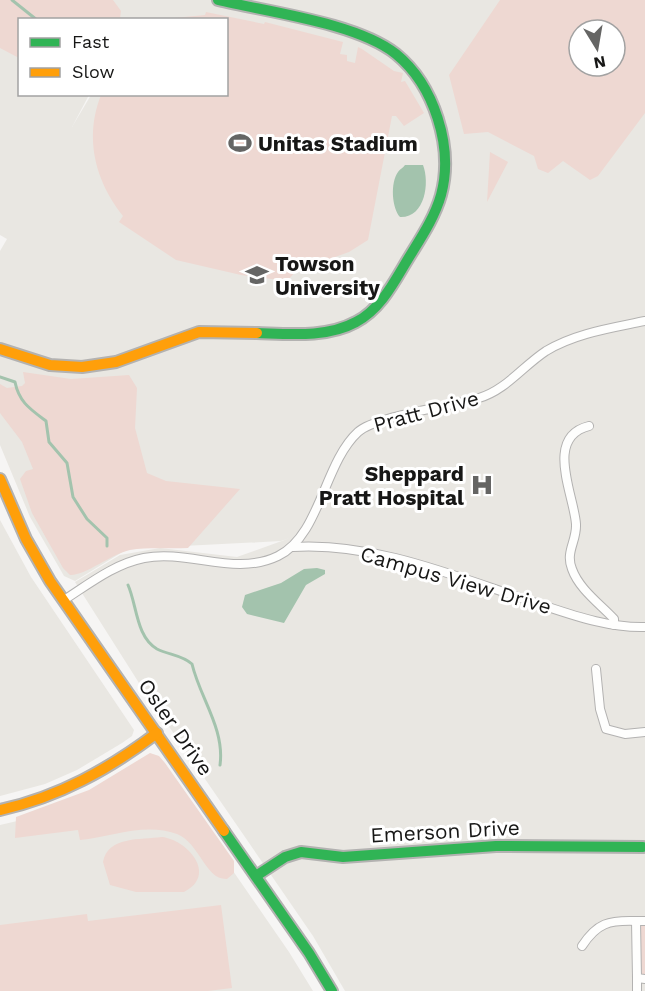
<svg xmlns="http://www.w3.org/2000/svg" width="645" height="991" font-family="'Work Sans',sans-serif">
<rect width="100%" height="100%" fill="#f6f5f4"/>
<g fill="#e9e7e2" fill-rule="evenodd">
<path d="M0,0H645V991H345L313,936L139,683L75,582L120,555L160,548L237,557L290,538L281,541L183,546L147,537L75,581L64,576L30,517L0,445V251L7,239L0,235ZM20,20H226V94L91,95L72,127L89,95L20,94ZM579,30H615V66H579Z"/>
<polygon points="0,520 31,577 134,730 132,736 122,743 77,770 45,784 0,796"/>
<polygon points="157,761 289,952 313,991 0,991 0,825 30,818"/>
</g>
<g fill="#eed8d2" fill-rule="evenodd">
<polygon points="0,0 113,0 121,11 120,19 20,20 19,58 0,48"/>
<path d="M500,0H645V113L598,176L590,180L563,161L548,173L538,169L534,156L488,132L464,134L449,75ZM579,30H615V66H579Z"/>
<path d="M206,12L264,24L265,22L343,42L340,54L347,55V61L355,63L358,47L362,49L394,71L403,73L401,82L405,81L424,113L404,126L396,116H392L368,240L349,252L296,271L287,281L241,275L176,260L119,222L123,216C95,181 84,138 101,95L226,94V20L163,19L205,15Z"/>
<polygon points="490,152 508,162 487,202"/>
<path d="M23,372L71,379L129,375L137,388L135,428L147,473L166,481L240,489L188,548C169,549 148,547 130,550C111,554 85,576 70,575L63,568L32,513L20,479L26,471L33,469L22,442L0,413V384L7,388L22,386L25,383Z"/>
<path d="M150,753L159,756L165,763L234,861V873L227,879C205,880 200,843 177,834C145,822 111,837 80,840L78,830L15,838L16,817L89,790Z"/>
<path d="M162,837C188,840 218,875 184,892H136L110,885L103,862C108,836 140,840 162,837Z"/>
<polygon points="221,905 232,988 208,991 0,991 0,925 87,914 88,921"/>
<rect x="638" y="924" width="7" height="53"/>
</g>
<g fill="#a3c3ad">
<path d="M405,165H423C430,183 425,218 400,217C392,208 390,183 398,172C400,169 403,168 405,165Z"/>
<polygon points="317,568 325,570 325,574 306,585 284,623 247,614 242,607 245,595 281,583 304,569"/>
</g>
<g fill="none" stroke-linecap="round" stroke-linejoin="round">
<g stroke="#a3c3ad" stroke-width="3">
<polyline points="12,0 37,20"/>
<path d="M0,377L15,382C19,402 30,409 46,421L49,442L67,463L73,497L87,519L107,538V546"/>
<path d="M128,585C137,605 136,637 157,649C169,655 182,655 192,664C200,698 225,729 220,765"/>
</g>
<g stroke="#b3b2b1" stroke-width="10">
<g id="street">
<path d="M589,426C544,437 574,495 576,524C577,541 565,552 572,569C579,589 600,604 614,619V625"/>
<path d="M293,547C375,542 457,577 533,602C570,614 606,628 645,627"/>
<path d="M64,600C89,584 114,564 144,558C188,549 235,577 278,556C320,536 324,463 358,432C375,416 453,406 479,398C506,390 523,366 546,351C576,333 612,328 645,321"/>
<polyline points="596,669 600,709 606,729 625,734 645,732"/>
<polyline points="645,921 636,921 637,978 645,979"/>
<path d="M582,946C597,923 609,920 636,921"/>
<polyline points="637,991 637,978"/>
</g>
</g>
<g stroke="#b3b2b1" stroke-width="14">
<g id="fast">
<path d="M218,0C268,12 357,23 396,54C434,85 454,147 441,195C434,220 418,242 405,264C392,286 379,310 356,322C327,338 289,334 257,333"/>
<polyline points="224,831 309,953 332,991"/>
<polyline points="256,876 285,857 301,852 343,857 496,846 643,847"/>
</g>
</g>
<g stroke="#b3b2b1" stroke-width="14">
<g id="slow">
<polyline points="0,349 50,365 82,367 116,362 199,332 257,333"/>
<polyline points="0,479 26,539 50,581 224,831"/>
<path d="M0,810C59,797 109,769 157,733"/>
</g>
</g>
<use href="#street" stroke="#fefefd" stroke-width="8"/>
<use href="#fast" stroke="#30b455" stroke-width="10"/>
<use href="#slow" stroke="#ff9f0a" stroke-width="10"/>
</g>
<defs>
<g id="stadium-bare" transform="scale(1.8)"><path d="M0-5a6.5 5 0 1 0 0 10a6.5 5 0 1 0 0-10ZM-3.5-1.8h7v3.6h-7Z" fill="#656564" stroke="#fff" stroke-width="2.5" paint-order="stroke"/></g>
<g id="university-bare" transform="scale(1.8)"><path d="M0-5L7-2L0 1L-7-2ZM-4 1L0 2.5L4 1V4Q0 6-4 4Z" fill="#656564" stroke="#fff" stroke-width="2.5" paint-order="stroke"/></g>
<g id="hospital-bare" transform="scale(1.8)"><path d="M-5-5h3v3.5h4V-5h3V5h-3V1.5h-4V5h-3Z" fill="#656564" stroke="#fff" stroke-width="2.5" paint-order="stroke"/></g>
</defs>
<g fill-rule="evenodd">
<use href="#stadium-bare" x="240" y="143"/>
<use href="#university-bare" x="257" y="275"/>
<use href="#hospital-bare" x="482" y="485"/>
</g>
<g text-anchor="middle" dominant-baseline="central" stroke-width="6" stroke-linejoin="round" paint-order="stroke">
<g font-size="21" font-weight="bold" fill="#171716" stroke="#fff" text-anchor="start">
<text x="258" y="143">Unitas Stadium</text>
<text x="275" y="263">Towson<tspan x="275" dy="24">University</tspan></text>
<text x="464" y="473" text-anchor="end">Sheppard<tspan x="464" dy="24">Pratt Hospital</tspan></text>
</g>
<g font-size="21" fill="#171716" stroke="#fff">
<text transform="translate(426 411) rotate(-15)">Pratt Drive</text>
<text transform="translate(456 580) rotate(16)">Campus View Drive</text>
<text transform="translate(176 727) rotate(55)">Osler Drive</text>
<text transform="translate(445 831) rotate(-3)">Emerson Drive</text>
</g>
</g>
<rect x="18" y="18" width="210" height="78" fill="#ffffff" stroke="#a2a2a2" stroke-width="1.5"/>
<rect x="30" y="38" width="30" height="9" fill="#30b455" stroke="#a2a2a2" stroke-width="1.5"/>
<text x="72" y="48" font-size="18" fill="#171716">Fast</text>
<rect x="30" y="68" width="30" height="9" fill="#ff9f0a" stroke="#a2a2a2" stroke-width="1.5"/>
<text x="72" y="78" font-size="18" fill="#171716">Slow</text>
<g transform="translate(597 48) rotate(169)"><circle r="28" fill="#ffffff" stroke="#a2a2a2" stroke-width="1.5"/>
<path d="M0-4.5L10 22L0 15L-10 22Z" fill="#656564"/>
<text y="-9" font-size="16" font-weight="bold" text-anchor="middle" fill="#171716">N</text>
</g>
</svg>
